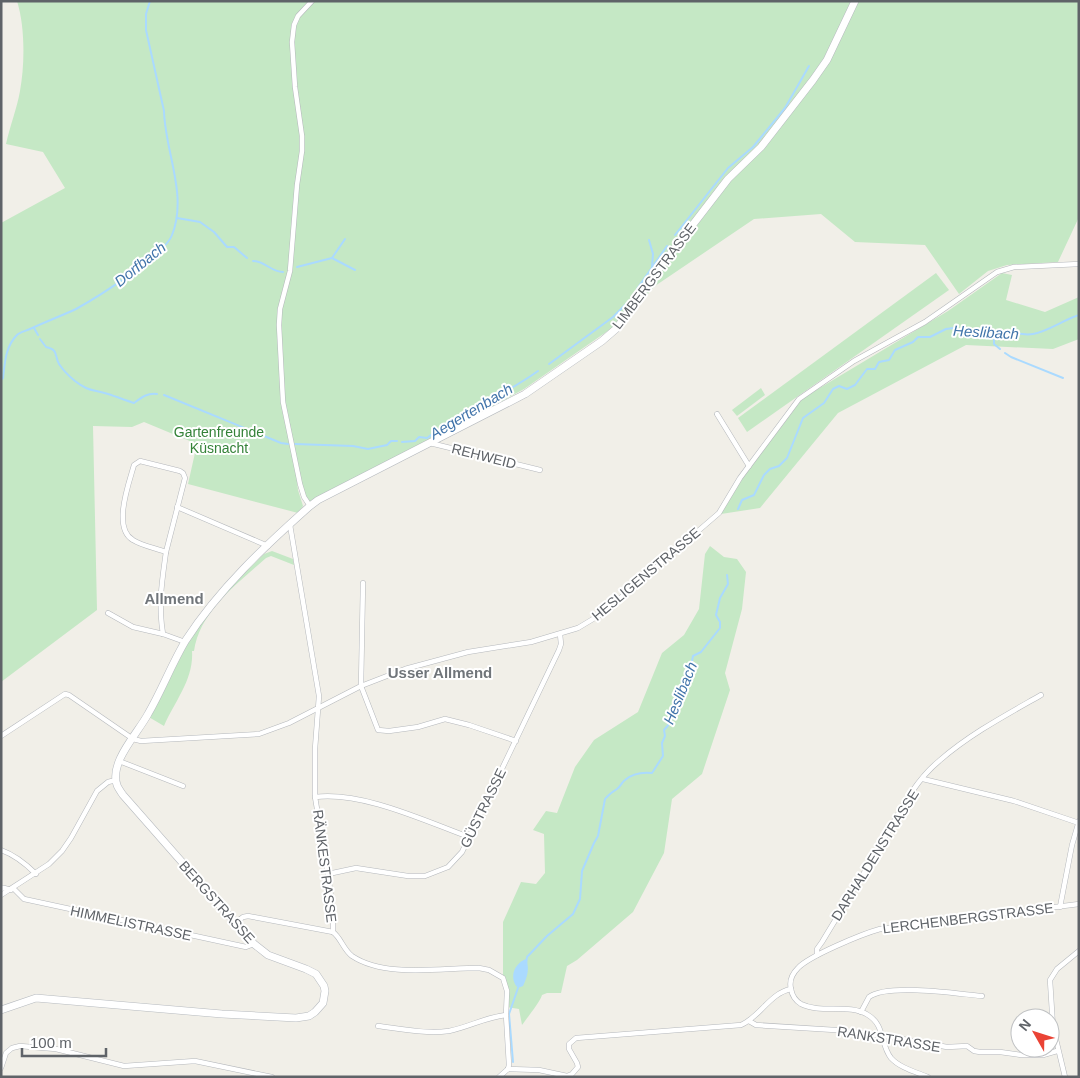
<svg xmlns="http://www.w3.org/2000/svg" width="1080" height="1078" font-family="Arial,sans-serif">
<rect width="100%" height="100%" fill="#f1efe8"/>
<g fill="#c5e8c5">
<path d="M17,1H1079V217L1058,262L1007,265L988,271L959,294L925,245L855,242L821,214L754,219L655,286L625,319L524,389L310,506L297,481L298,490L303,506L298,513L188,484L197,444L144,422L132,427L93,426L97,610L1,682V223L65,188L43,152L6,144C10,126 17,108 20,91C25,64 25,26 17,1Z"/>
<polygon points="936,273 949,290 747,432 738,418"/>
<polygon points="1002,273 1012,275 1006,300 1045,312 1079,297 1079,339 1053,349 966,345 838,413 760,508 721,514 744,476 803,398 948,311"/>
<polygon points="761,388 765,395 737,416 732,410"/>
<path d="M710,546L724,557L737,559L746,572L742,609L725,673L730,690L702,774L672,799L664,853L633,912L577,960L567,966L561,993H547L542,995C540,1002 527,1018 522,1025L519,1009L507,1007V991L503,978V922L521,882L536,884L545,873L544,834L533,830L546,811L557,813L575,767L594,740L638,712L662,653L684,635L699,609L705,554Z"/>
<path d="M272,551L293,559L294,565L271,556L266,558C237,584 200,611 194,651H192C194,679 175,701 164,726L147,716L185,642L226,591L264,554Z"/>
</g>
<path fill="#aadaff" d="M526,959C530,969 527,977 523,986L518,988C509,979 513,964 526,959Z"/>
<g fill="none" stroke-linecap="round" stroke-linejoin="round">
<g stroke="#aadaff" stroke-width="2">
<polyline points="177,218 200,222 214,232 227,247 234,247 247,258"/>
<polyline points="675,235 728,168 753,147 785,108 809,66"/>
<polyline points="649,240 653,254 652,267"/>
<polyline points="332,258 345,239"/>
<path d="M253,261C265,261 271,272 283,272"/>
<polyline points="297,267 332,258 355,270"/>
<polyline points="637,289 667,246"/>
<polyline points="34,328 38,335"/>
<polyline points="988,332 994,339 994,344 1000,349"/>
<path d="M40,339L46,347C59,350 54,355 59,364C63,370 70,377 75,381C89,392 93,389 108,394C117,397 125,400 134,403C142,397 147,393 157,394"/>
<polyline points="1005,353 1011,357 1063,378"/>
<polyline points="549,364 613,317 630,300"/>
<path d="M1,380L3,378C5,363 5,347 17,335C20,332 26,331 30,329C45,322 61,316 76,309C96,298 165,255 172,235C188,195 165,152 164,111L146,30V14L150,1"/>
<polyline points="164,395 281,443 288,444"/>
<path d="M402,442L415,441L419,437L427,438C462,413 503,396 538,371"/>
<polyline points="295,444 353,446 368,449 387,445 391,441 397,441"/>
<path d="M738,509L742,500L754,495L764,475L770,469L779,466L787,458L803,418L824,403L833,389L839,386L847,389L855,385L867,369H875L879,362L889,360L895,350L913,342L918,337H930L946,329L954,328L957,331C972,327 970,332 983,333C989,333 996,330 1002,331C1012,332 1023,336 1033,334C1049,331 1063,320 1079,315"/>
<path d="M526,965L527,957L547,936L573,914L580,899L582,871L594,843L598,836L605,799C609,794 612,792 617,789C621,786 622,782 625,780C633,773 642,772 652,773L663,756L662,743L665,736L664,730L671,722L672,714L690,671L693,656L701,652L720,628V622L716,615L720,598L728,584L727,575"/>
<polyline points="513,1062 509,1014 518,988"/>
</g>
<g stroke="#b5b8bc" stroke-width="5.5">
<g id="street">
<polyline points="717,414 749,466"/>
<polyline points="430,443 540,470"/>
<path d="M140,461L180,471L183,473L185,478L166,552C156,548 142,546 133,540C112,528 129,483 134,465Z"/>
<polyline points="310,506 304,497 300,484 283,402 279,325 280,309 290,271 297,185 302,151 302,136 295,87 292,42 294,25 298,16 312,1"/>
<polyline points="177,507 268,546"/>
<path d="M290,525L319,696L315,749V797L328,874L333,912V932C341,938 343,949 352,956C385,978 440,968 479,968L489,970L503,978L507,991L506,1015L509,1065L508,1069"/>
<polyline points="363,583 361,686 378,730 389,731 418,727 445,719 469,725 516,741"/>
<polyline points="108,613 133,627 163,634 185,642"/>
<path d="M163,634C158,604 162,581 166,552"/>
<polyline points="1,736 65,694 69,695 133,739 141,741 259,734 289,723 361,686 405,669 468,652 531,642 578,628 603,613 719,513 740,478 799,399 854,361 925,322 997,272 1014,267 1079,264"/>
<polyline points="119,761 183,786"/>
<polyline points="923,779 1014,801 1079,823"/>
<path d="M315,797C362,791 425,821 469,837"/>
<path d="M1,850C15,855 26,864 36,874"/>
<polyline points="328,874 356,868 408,876 425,876 448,867 462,852 559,650 561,644 560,634"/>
<polyline points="13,888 24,899 246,947 254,944"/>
<polyline points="1,889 4,888 11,890"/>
<polyline points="1,895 49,864 62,851 71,838 97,791 108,782 116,780"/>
<polyline points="1060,907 1072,845 1079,821"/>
<polyline points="235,923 243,917 248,916 333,932"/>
<path d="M817,955V949L822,942C840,912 859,882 877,851C896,820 911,784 939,761C970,734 1006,715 1041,695"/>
<path d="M861,1012L869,997C888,983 958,994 982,996"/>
<polyline points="749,1021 756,1025 835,1030 891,1037 947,1047 967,1046 974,1051 980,1052 1000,1052 1021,1055 1043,1055 1057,1051"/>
<path d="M378,1026C401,1029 425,1034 449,1031C469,1027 486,1017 506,1015"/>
<polyline points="1,1068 6,1053 12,1048 20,1046 56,1049 124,1066 195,1061 272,1077"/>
<path d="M508,1069L539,1070L567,1076L572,1074L578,1067L577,1063L569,1049V1044L576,1038L741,1025C760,1017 770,993 791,989"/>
<polyline points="499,1077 508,1069"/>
<path d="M928,1077C916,1072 900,1068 891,1058C880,1044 885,1025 868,1015C849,1003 821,1014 801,1004C796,1001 792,995 791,989C789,981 792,974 798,968C809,956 862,934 880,929L1079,904"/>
<polyline points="1065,1077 1053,1027 1050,980 1057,969 1079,951"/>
</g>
</g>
<g stroke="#b6babf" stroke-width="8">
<path id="secondary" d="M1,1010L36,998L222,1014L296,1018L309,1016L315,1012L323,1003L325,991L324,986L316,974L306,969L268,955L254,944L123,795C121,792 118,788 117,785C109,762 138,733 148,714C162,690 172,663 186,640C219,589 265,546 310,506L318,500L525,394L602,341L617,328L654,275L728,179L761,147L813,80L827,60L855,1"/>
</g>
<use href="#street" stroke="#fff" stroke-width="4.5"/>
<use href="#secondary" stroke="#fff" stroke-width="7"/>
</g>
<g text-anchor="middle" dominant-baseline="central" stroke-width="4" stroke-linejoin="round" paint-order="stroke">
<g font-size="14" fill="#5f6368" stroke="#fff">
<text transform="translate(654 276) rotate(-53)">LIMBERGSTRASSE</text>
<text transform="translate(484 456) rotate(14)">REHWEID</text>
<text transform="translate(646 574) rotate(-40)">HESLIGENSTRASSE</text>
<text transform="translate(483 808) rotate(-64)">GÜSTRASSE</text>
<text transform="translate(875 855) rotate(-58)">DARHALDENSTRASSE</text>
<text transform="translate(325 866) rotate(83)">RÄNKESTRASSE</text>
<text transform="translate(217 902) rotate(48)">BERGSTRASSE</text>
<text transform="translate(968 918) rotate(-7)">LERCHENBERGSTRASSE</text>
<text transform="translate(131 923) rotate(12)">HIMMELISTRASSE</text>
<text transform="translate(889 1039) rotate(9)">RANKSTRASSE</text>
</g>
<g font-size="14" fill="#348238" stroke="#fff">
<text x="219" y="432">Gartenfreunde<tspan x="219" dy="16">Küsnacht</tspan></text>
</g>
<g font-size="15" font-style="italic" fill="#4174aa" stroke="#fff">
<text transform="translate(140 264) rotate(-39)">Dorfbach</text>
<text transform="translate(986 332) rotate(3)">Heslibach</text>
<text transform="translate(471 411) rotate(-31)">Aegertenbach</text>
<text transform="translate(680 693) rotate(-68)">Heslibach</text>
</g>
<g font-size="15" font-weight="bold" fill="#70757a" stroke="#fff">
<text x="174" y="598">Allmend</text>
<text x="440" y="672">Usser Allmend</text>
</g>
</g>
<rect width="1080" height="1078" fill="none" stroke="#5f6368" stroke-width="5"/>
<g transform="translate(1035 1033) rotate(309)"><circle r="24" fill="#ffffff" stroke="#bfc1c3"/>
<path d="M0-4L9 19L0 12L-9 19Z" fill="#ea4335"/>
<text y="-8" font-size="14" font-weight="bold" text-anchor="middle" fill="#5f6368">N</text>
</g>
<path d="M22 1048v8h84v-8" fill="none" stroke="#5f6368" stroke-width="2.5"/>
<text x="30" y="1048" font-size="15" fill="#5f6368" stroke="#ffffff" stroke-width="4" paint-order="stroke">100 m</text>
</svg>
